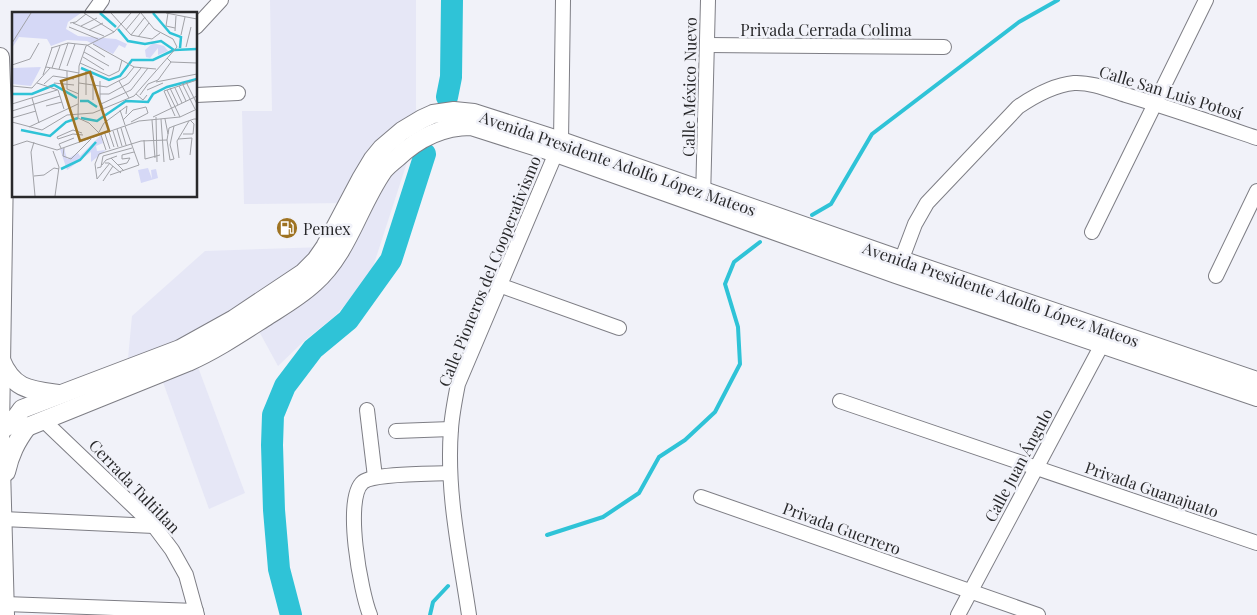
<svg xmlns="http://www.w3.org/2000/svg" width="1257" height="615" font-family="'Playfair Display',serif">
<rect width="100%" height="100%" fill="#f1f2f9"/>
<g fill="#e6e7f6">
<polygon points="270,0 416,0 416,122 348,203 244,204 242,111 272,111"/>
<polygon points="413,144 372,270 353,296 335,316 304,341 278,366 255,324 376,182"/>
<polygon points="325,247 303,273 127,369 132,316 205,251"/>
<polygon points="195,359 245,493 209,509 160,374"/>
</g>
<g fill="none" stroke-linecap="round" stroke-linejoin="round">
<g stroke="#2fc3d7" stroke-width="4">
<polyline points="812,215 831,204 872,134 1019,22 1058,0"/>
<polyline points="547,535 603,517 639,493 659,457 685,440 715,412 740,364 738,327 725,284 734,262 760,242"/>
<polyline points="430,615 433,602 448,586"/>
</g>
<g stroke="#2fc3d7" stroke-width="22">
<polyline points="447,97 451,77 452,0"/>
<polyline points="291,615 279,569 274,510 272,445 273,415 285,386 313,349 348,320 391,260 425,154"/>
</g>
<g stroke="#7e7e85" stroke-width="16">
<g id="minor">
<polyline points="92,14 102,0"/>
<polyline points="196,27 221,0"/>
<polyline points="708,45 944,47"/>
<polyline points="196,95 238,93"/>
<polyline points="703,199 708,0"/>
<polyline points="1092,232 1206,0"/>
<path d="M898,269L915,224L927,203L1018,107C1034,96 1054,85 1074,83C1091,82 1110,90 1126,95C1170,108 1213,123 1257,138"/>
<polyline points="1216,276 1257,191"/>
<polyline points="499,285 619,328"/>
<polyline points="840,401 1257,543"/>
<polyline points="367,410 375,477"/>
<polyline points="43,420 154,526 172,550 186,575 197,615"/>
<polyline points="396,431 451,429"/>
<polyline points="701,497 1038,615"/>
<polyline points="3,519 154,526"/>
<polyline points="5,604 196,611"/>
<path d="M370,615C361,593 343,498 363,482C375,473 434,474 450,473"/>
<path d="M469,615C460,554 446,491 451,429C452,414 455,399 458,384L561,141L563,0"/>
<polyline points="958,615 1106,337"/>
</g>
</g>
<g stroke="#7e7e85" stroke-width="20">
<g id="major">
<polyline points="0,57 4,168 0,431 5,615"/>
<path d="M1,360C13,389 29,390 58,394"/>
<path d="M0,416L12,423L27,427L188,362C215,350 239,334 264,318C281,307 299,297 314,283C348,253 358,207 383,171C387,166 392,162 397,158C418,138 442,126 471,126L556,153L896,274L1257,397"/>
<polyline points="0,431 12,423 22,409 180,349 234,319 303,273 316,260 325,247 361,179 373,159 382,148 402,131 422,119 433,114 454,111 474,113 561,141 901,260 1257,381"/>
<path d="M6,472C10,454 16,442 27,427"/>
</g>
</g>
<use href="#minor" stroke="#fff" stroke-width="14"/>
<use href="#major" stroke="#fff" stroke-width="18"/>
</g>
<defs>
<g id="fuel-disc" transform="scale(1.125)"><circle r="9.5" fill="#9e7322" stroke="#f1f2f9"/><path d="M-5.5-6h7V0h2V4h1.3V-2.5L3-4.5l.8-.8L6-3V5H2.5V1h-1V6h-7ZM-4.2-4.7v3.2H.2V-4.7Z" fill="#fff"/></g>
</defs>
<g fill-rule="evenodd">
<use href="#fuel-disc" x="287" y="228"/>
</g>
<g text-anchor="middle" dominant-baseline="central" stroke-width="5" stroke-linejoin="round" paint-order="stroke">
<g font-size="16" fill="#29292b" stroke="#f1f2f9">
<text x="826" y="29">Privada Cerrada Colima</text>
<text transform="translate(689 87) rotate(-89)">Calle México Nuevo</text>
<text transform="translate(1171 92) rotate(17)">Calle San Luis Potosí</text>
<text transform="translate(618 163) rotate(19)">Avenida Presidente Adolfo López Mateos</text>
<text transform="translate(489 271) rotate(-68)">Calle Pioneros del Cooperativismo</text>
<text transform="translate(1001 294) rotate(19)">Avenida Presidente Adolfo López Mateos</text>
<text transform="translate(1018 465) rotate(-62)">Calle Juan Ángulo</text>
<text transform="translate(135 486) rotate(46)">Cerrada Tultitlan</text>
<text transform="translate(1152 489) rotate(19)">Privada Guanajuato</text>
<text transform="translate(842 528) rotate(20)">Privada Guerrero</text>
</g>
<g font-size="16" fill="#29292b" stroke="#f1f2f9" text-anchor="start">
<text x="303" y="228">Pemex</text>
</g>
</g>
<g transform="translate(12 12)">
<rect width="185" height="185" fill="#f1f2f9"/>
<path d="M0,1H69L56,10L54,17L66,24L104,27L115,32L113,36L107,33L101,42L75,29L55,28L39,34L35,27L7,25L0,36ZM141,31L152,34L156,39L146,43V36L138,46L134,45L133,38ZM29,55L19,74L0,72V56ZM89,123L91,131L84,134L85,139L94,138L79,150V140L55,158L48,137L52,136L55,147L66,141L68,144ZM136,156L140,167L139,158L144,157L146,166L129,171L126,158Z" fill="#d5d8f6"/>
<path fill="none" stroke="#2fc3d7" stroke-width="2.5" d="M88,1L104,15M141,1L158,21L169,25L168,36M162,38L185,37M69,56L97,68L108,64L120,48H141L162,38L149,29L133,32L116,29L106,17M1,82H20L42,73L65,86M68,89H76L85,95M69,106L85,109L114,89L136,90L141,82L155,75L185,67M9,118L38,124L54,110L66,106M49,157L68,148L84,130"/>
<path fill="none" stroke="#a1a2a7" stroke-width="1" d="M72,1L102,20M99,1L119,23L140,27L148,21M154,1L185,7M156,1L154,14L163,16M58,11L64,10L74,2M61,11L92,24M69,14L85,6M57,15L86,27M77,18L91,11M114,18L128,1M163,19L164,4M119,23L133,5M169,23L173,5M126,25L137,11M0,31L19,1M81,32L122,55L144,57M174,35L179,15M39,36L56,31L75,33L93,45M72,40L97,54M71,45L92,58M155,46L159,50L185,51M68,51L97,64L107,59L110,48M0,53L18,47L27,31M55,54L63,32M34,55L67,61M40,56L48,34M47,57L56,31M55,59V77L67,82M31,63L40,36M146,68L159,50M88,69V88L91,96M107,69L117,86M144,70L185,62M174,70L185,92M25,71L46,78L52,97M42,71L62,73M67,71L95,75L114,65L122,55M170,71L183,97M32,72L41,64L62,67M0,74L20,76L38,56M167,74L174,89M158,76L166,93M163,76L170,91M135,78L151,71M155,78L168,105M88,82H97L117,71L129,56M124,82L131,88L135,83M74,83V59M128,83L136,72L146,68M20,86L27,111M81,88V64M0,92L45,78M89,92L119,78L136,56M34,94L50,90M108,98L113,113M0,99L48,84M163,104L152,79L185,68M141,105L185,84M144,105L145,150M0,106L24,99M149,107L152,150M153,107L156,122M111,108L121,98L134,95M140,108L143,146M0,110L30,118L55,103L81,101L122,84L165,35L161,27L142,17L129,1M119,110L136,101L134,95M162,114L158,133L162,147L158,148L155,128L157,116L162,114L182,107H185M17,115L66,92M109,116L114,133M105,117L110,134M101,119L106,135M87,120L92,111L115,94L114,102M97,120L102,135M70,121L61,118L45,125L46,127L61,122L71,123M93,122L98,137M171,122H181L182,112L178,108M89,123L94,138M89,123L77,111L66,106L67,54L74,34L102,20L119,1M166,127L180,126L178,143M132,128L133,147L148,143M22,130L19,140L23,184M0,134L15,129L45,138L127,109L168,105L185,97M49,136L47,132L62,126M52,136L51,144L59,147M41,139L47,155L43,184M99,146L112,159M167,146L165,129L177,109M59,147L79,127M93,151H97L109,161M90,153L94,148L105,144M106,153L115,151L118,146L110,147V143L122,140M85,156L89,155L91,144L120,136M98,163L127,153L113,114M22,164L32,163L42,156L47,157M85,167L83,152L87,142L129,129L155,128M85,167L98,151M91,169L101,154"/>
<path fill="#9e7322" fill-opacity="0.15" stroke="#9e7322" stroke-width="2.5" d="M78,60L97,119L68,129L49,69Z"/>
<rect width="185" height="185" fill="none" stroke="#29292b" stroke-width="2.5"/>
</g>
</svg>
